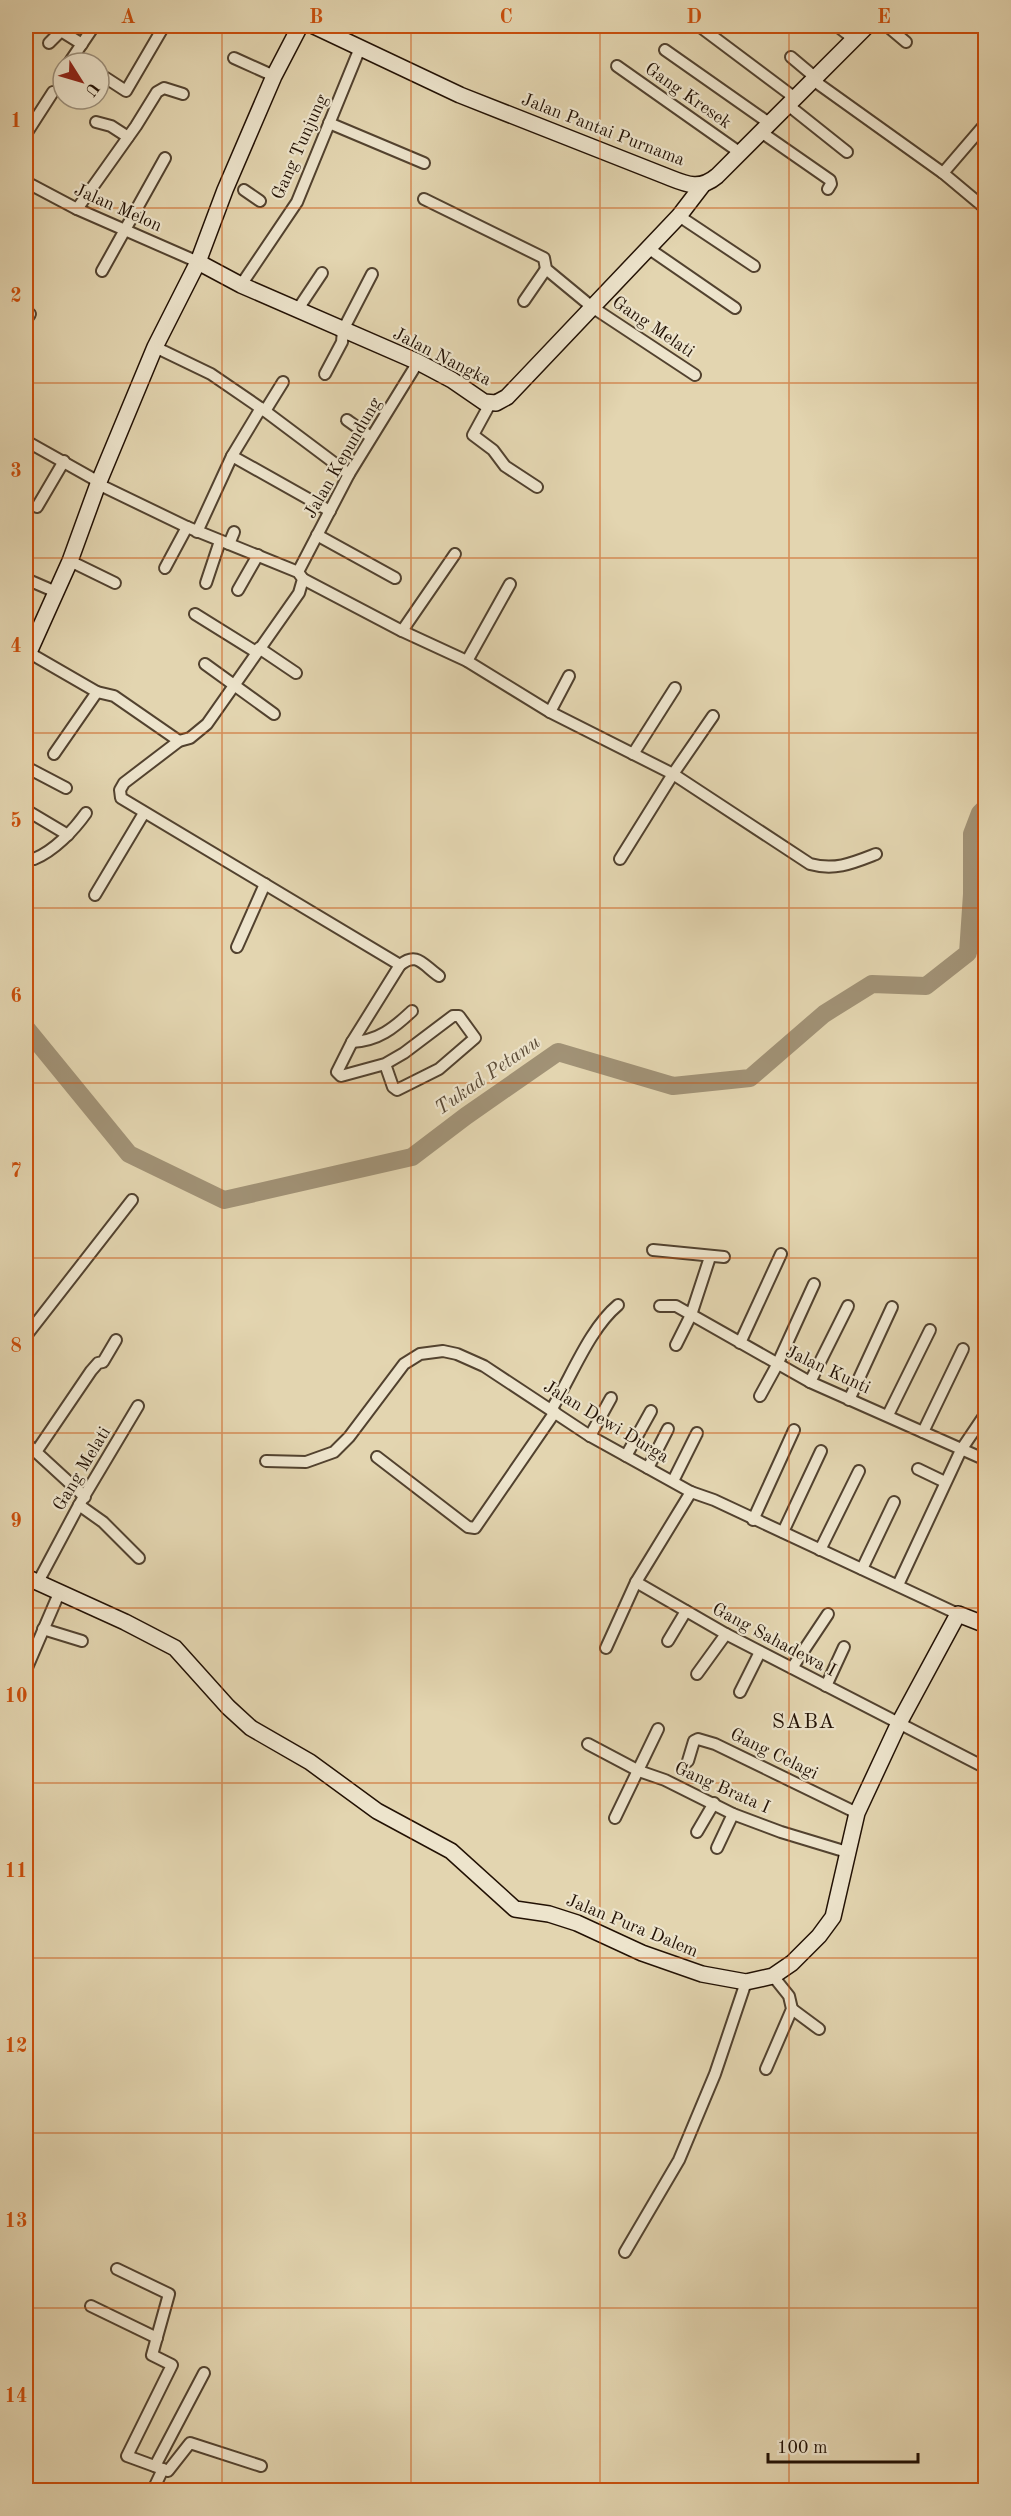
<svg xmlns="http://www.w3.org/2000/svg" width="1011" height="2516" font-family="'Old Standard TT',serif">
<rect width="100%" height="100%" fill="#e3d5b0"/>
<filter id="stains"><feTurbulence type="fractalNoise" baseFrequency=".00333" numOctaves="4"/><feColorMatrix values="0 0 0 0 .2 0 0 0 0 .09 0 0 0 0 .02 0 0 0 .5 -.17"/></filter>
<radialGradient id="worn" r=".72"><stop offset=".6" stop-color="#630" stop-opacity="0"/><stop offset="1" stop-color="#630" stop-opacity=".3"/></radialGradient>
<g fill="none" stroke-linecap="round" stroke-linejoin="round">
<polyline stroke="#a19276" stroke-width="18" points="26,1028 129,1154 224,1200 412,1157 466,1116 558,1052 673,1086 750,1078 824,1014 872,984 926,986 968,953 972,894 972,834 980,813 986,807"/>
<g stroke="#52422f" stroke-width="14">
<g id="street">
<polyline points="699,26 795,98"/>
<polyline points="837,26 854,39"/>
<polyline points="887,26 906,42"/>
<polyline points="49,43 61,31 82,44"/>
<polyline points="665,50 769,123"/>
<polyline points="791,57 810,73 820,85 943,173 986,209"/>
<polyline points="234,58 274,76"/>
<polyline points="69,63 94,26"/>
<polyline points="617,66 739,152"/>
<polyline points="106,78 126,91 164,26"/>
<polyline points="788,105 847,152"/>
<polyline points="96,122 111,126 128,137"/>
<polyline points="329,123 424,163"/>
<polyline points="761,132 830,180 831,184 828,189"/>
<polyline points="26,134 53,92"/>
<polyline points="943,173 986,123"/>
<polyline points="26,182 77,209 198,262"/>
<polyline points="244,190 260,201"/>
<polyline points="424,199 544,258 546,269 592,307 695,375"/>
<polyline points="77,209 136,126 157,92 164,88 183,94"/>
<polyline points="679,216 754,266"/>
<polyline points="648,248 735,308"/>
<polyline points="102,271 165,158"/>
<polyline points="241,285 297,202 360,48"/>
<polyline points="524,301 546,269"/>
<polyline points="298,309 322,273"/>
<polyline points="26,320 30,314"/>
<polyline points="155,347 211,374 265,411 349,474"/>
<polyline points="325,374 342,342 343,330 372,274"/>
<polyline points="491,402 473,435 493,450 505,466 537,487"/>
<polyline points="265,411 283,382"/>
<polyline points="347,420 371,437"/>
<polyline points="26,441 99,482"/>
<polyline points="232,456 261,408"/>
<path d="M98,484L187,527L298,572L303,579L299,593L207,724L190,738L179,741L124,783L120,790L121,798L400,965C417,951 423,965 439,976"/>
<polyline points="37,507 64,461"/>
<polyline points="197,532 232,456 330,511"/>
<polyline points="317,535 395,578"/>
<polyline points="229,544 234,532"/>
<polyline points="70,561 115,583"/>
<polyline points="165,568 187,527"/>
<polyline points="298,572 349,474 418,362"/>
<polyline points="26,579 56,592"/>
<path d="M303,579L402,631L467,661L550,712L673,774L810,864C835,871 853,863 876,854"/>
<polyline points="206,583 220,541"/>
<polyline points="238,590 258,555"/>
<polyline points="195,614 256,652"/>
<polyline points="402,631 455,554"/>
<polyline points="259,648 296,673"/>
<polyline points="26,651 97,692 114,696 179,741"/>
<polyline points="467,661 510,584"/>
<polyline points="205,664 274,714"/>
<polyline points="550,712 569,676"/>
<polyline points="54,754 97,692"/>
<polyline points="633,754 675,688"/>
<polyline points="26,767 66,788"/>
<polyline points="26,810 68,835"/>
<path d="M26,855L34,859C54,851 74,830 86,813"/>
<polyline points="620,859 673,774 713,716"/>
<polyline points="95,895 144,813"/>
<polyline points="237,947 265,884"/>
<path d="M352,1042C378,1041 394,1028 412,1011"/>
<polyline points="385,1064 393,1087 397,1090 439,1069 475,1038 459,1016 453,1016 404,1053 385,1064 341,1076 337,1072 352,1042 400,965"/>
<polyline points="653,1250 724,1257"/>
<polyline points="660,1306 676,1306 810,1382 986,1460"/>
<polyline points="26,1336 132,1200"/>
<polyline points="740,1343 781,1254"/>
<polyline points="676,1345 691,1315 710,1257"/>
<polyline points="810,1382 848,1306"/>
<polyline points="760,1396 777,1365 814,1284"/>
<polyline points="849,1400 892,1307"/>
<path d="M551,1410C571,1378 589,1329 618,1305"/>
<polyline points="888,1415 930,1330"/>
<polyline points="923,1432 963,1349"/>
<polyline points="590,1436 611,1398"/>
<polyline points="26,1443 36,1452"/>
<polyline points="626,1456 651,1411"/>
<polyline points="377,1457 468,1527 475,1528 555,1412"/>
<polyline points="266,1461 306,1462 334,1452 349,1437 404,1364 420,1354 443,1351 457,1354 484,1366 590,1436 691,1492 714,1500 958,1614"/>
<polyline points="648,1468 668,1429"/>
<polyline points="918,1469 945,1482"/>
<polyline points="673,1481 697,1433"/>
<polyline points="85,1497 36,1452 91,1371 98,1363 103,1362 116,1340"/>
<polyline points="79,1505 103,1522 139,1558"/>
<polyline points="753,1520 794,1430"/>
<polyline points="783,1532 821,1451"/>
<polyline points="820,1550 859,1471"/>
<polyline points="862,1569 894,1502"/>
<polyline points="38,1582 79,1505 138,1406"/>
<polyline points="636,1582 726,1634 986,1768"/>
<polyline points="898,1585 961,1450 986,1413"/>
<polyline points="43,1629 82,1641"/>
<polyline points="668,1641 686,1611"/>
<polyline points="606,1648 636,1582 691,1492"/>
<polyline points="792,1668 828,1614"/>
<polyline points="26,1670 60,1591"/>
<polyline points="697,1674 726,1634"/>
<polyline points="826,1686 844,1647"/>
<polyline points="740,1692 760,1652"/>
<polyline points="588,1744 639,1771 665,1780 733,1814 781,1832 847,1852"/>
<polyline points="688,1761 694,1741 698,1739 715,1744 857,1813"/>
<polyline points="615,1818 658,1729"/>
<polyline points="697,1832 714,1803"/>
<polyline points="717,1848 733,1814"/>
<polyline points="792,2009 819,2029"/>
<polyline points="766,2069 792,2009 789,1996 773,1976"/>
<polyline points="625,2252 679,2160 715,2074 746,1982"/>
<polyline points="117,2269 169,2294 152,2355 172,2365 127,2456 168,2471 190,2443 261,2466"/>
<polyline points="91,2306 157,2338"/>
<polyline points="155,2466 204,2373"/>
<polyline points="153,2490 163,2469"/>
</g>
</g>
<g stroke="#221104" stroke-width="18">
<g id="secondary">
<path d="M314,26L460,95L663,175C684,183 698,192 717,176L867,26"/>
<polyline points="198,262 241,285 418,362 452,380 484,402 496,403 507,397 679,216 702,186"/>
<polyline points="26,659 70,561 98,484 155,347 198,262 225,190 274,76 300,26"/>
<polyline points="26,1577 125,1622 175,1648 228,1707 251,1728 310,1762 377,1811 451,1851 515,1909 549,1914 577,1923 642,1953 702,1974 746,1982 773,1976 792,1963 819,1936 833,1917 857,1813 898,1725 958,1614 986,1625"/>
</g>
</g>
<use href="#street" stroke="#ede4cc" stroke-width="10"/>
<use href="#secondary" stroke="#ede4cc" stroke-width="15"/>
</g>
<path fill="none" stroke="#ca4e0b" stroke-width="1.5" stroke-opacity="0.55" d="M222,26V2490M411,26V2490M600,26V2490M789,26V2490M26,208H986M26,383H986M26,558H986M26,733H986M26,908H986M26,1083H986M26,1258H986M26,1433H986M26,1608H986M26,1783H986M26,1958H986M26,2133H986M26,2308H986"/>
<g text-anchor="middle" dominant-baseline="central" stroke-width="4.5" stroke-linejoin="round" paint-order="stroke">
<g font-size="18" fill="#221104" stroke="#ede4cc">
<text transform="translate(688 96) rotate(35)">Gang Kresek</text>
<text transform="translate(603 130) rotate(21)">Jalan Pantai Purnama</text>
<text transform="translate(300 147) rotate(-66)">Gang Tunjung</text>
<text transform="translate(118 208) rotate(24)">Jalan Melon</text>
<text transform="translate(653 327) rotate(34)">Gang Melati</text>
<text transform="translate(442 357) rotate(27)">Jalan Nangka</text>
<text transform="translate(343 458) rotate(-60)">Jalan Kepundung</text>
<text transform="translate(828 1370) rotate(25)">Jalan Kunti</text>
<text transform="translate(606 1422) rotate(31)">Jalan Dewi Durga</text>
<text transform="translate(82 1469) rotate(-59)">Gang Melati</text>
<text transform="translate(774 1640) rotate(28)">Gang Sahadewa I</text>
<text transform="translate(774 1754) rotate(26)">Gang Celagi</text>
<text transform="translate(722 1788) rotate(24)">Gang Brata I</text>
<text transform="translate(632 1926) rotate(22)">Jalan Pura Dalem</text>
</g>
<g font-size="20" font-style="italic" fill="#5b4b37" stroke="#ede4cc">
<text transform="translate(488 1076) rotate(-35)">Tukad Petanu</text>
</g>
<g font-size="21" letter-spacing="1.5" fill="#221104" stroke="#ede4cc">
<text x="804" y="1722">SABA</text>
</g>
</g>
<rect width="1011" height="2516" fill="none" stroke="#e3d5b0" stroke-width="66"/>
<g transform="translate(81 81) rotate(127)"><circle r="28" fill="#ede4cc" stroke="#9c907c" stroke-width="1.5"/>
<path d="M0-4.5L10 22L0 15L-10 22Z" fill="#8f2418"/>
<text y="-9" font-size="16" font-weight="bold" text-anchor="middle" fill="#221104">U</text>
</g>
<path d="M768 2453v9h150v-9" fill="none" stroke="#221104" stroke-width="3"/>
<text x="777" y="2453" font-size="18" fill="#221104" stroke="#ede4cc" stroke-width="4.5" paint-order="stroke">100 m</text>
<rect x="33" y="33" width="945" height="2450" fill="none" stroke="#ca4e0b" stroke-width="2"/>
<g font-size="20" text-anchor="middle" font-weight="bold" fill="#ca4e0b">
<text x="128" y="23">A</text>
<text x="316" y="23">B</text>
<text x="506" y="23">C</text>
<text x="694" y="23">D</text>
<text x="884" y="23">E</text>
<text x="16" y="127">1</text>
<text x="16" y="302">2</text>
<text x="16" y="477">3</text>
<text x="16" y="652">4</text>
<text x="16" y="827">5</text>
<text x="16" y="1002">6</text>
<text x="16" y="1177">7</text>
<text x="16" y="1352">8</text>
<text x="16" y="1527">9</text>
<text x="16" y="1702">10</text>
<text x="16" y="1877">11</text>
<text x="16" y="2052">12</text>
<text x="16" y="2227">13</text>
<text x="16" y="2402">14</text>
</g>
<rect width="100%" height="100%" filter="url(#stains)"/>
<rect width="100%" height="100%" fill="url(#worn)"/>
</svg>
